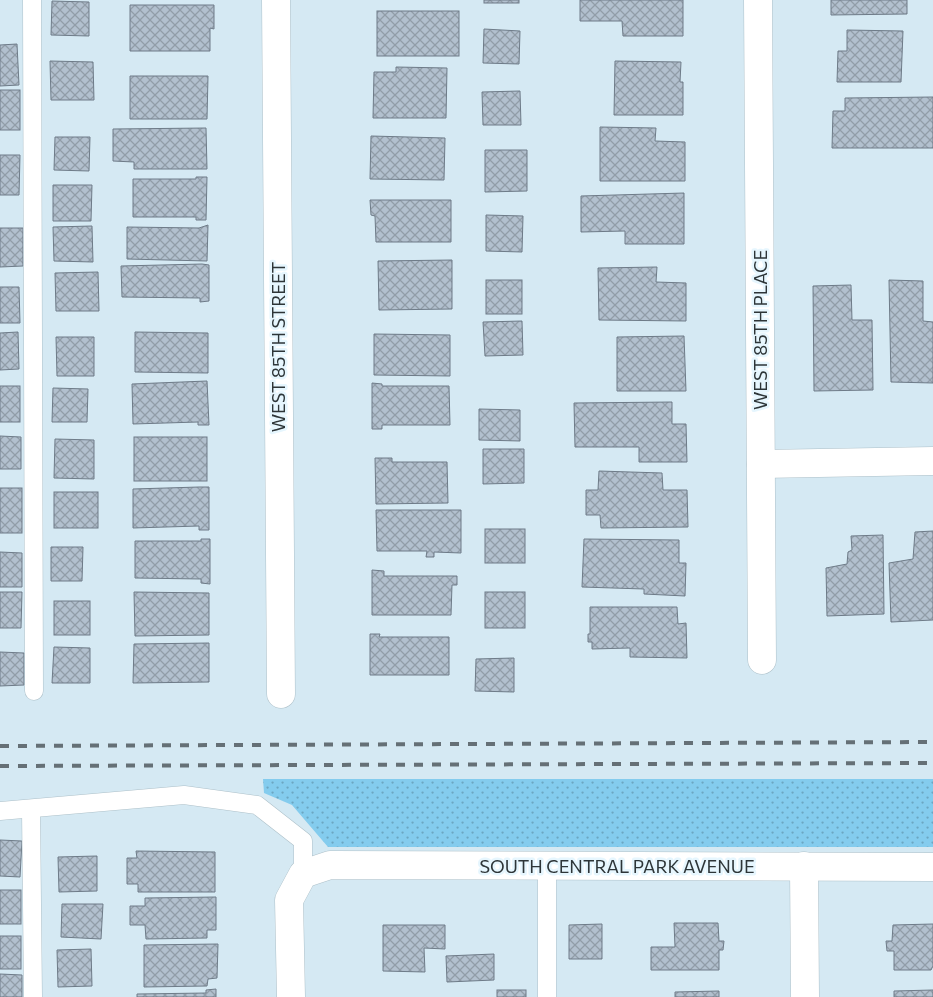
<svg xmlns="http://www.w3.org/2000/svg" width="933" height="997" font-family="Commissioner,sans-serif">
<defs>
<pattern id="grass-dots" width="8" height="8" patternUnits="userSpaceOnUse" patternTransform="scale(1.25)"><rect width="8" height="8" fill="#84ccee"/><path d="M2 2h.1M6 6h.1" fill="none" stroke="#6ca6c2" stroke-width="1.8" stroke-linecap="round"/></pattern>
<pattern id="building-cross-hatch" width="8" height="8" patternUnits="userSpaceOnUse" patternTransform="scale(1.25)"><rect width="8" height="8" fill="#b2c0ce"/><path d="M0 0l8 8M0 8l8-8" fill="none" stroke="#919da8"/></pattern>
</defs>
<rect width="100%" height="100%" fill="#d5e9f3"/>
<polygon fill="url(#grass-dots)" points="263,779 933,779 933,847 328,847 292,805 264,793"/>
<g fill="url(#building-cross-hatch)" stroke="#6e7b88">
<rect x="484" y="0" width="35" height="3"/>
<polygon points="580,0 683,0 683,36 623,36 622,21 580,21"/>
<polygon points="831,0 907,0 907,14 831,15"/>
<polygon points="52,1 89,2 89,36 51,35"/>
<polygon points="130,5 214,5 214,29 210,28 210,51 130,51"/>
<rect x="377" y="11" width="82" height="45"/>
<polygon points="484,29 520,31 519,64 483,63"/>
<polygon points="847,30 903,31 901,82 837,82 838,51 847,51"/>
<polygon points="17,44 19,85 0,86 0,45"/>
<polygon points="50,61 93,62 94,100 51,100"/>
<polygon points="615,61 681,62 680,82 683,82 683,115 614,115"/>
<polygon points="396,67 447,68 446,118 373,118 374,72 396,72"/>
<polygon points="130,76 208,76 207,119 130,119"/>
<rect x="0" y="90" width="20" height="40"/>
<polygon points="520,91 521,125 483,125 482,92"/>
<polygon points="933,97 933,148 832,148 833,111 845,111 845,98"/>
<polygon points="600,127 656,128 655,141 685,142 685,181 600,181"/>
<polygon points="206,128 207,169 134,169 134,162 113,161 113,129"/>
<polygon points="371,136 445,138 444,180 370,179"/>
<polygon points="55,137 90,137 89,171 54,170"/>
<polygon points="485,150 527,150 527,191 485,192"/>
<polygon points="0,155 20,155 19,195 0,195"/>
<polygon points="196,177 207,177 206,220 196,220 196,217 133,217 133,179 196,179"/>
<polygon points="53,185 92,185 91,221 53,221"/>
<polygon points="684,193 684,244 625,244 625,231 581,232 581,196"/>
<polygon points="370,200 451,200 451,242 376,242 375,216 371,215"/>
<polygon points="486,215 523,216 522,252 486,251"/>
<polygon points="208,225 207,261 127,259 127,227 199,228"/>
<polygon points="92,226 93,262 54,261 53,227"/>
<polygon points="0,228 23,228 23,266 0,267"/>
<polygon points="452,260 452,309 379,310 378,261"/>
<polygon points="202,264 209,265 209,301 200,302 200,298 122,297 121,266"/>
<polygon points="657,267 656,282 686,283 686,321 599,320 598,268"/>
<polygon points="98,272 99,311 56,311 55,273"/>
<rect x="486" y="280" width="36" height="34"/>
<polygon points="889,280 923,281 923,321 933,322 933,383 891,382"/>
<polygon points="851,285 852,320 872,320 873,390 814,391 813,286"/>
<polygon points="0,287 19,287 20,323 0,323"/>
<polygon points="522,321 523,355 485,356 483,322"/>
<polygon points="18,332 19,369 0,370 0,333"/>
<polygon points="135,332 208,333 208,373 135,372"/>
<polygon points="374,334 450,335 450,376 374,375"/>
<polygon points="684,336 686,391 617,391 617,337"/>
<polygon points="56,337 94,337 94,376 57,376"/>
<polygon points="207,381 209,425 198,425 198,422 133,424 132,384"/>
<polygon points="372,383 382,384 382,386 449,386 450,425 382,425 382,429 372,429"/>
<rect x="0" y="386" width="20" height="36"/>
<polygon points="53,388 88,389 87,422 52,422"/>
<polygon points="672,402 672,424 686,424 687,462 639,462 639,447 575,447 574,403"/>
<polygon points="479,409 520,410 520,441 479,440"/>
<polygon points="0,436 21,437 21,469 0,469"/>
<rect x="134" y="437" width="73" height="44"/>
<polygon points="55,439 94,440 94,479 54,478"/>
<polygon points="483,449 524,449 524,483 483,484"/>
<polygon points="375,458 392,458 392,462 447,462 448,503 376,504"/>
<polygon points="599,471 662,473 663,490 687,490 688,527 601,528 600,515 586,515 586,490 598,490"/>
<polygon points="199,487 209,487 209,530 199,530 199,526 133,528 133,489"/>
<rect x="0" y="488" width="22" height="45"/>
<rect x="54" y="492" width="44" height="36"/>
<polygon points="376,510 461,510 461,553 434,552 434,557 426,557 427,551 377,551"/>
<rect x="485" y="529" width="40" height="34"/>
<polygon points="933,531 933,620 891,622 889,563 913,559 915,532"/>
<polygon points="883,535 884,614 827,616 826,568 847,564 848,552 852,550 851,536"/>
<polygon points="201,539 210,539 210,584 201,583 201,579 135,578 135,541 201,541"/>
<polygon points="584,539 679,540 679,563 686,563 685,596 644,594 644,589 582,587"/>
<polygon points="51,547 83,547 82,581 51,581"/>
<polygon points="0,552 22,553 22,587 0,587"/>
<polygon points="372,570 384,571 384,576 457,576 457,585 452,585 451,615 372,615"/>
<polygon points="0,592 22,592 21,628 0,628"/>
<polygon points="134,592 209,593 209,635 135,636"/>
<rect x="485" y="592" width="40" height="36"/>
<rect x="54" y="601" width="36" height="34"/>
<polygon points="590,607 677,607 678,624 686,623 687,658 630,657 630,648 592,649 592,642 588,642 588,634 590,634"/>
<polygon points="370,634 380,634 379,637 449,637 449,675 370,675"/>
<polygon points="209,643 209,682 133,683 134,644"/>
<polygon points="54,647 90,648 90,683 52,683"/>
<polygon points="0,652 24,653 24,685 0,686"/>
<polygon points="514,658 514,692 475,691 476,659"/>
<polygon points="0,840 22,841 20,877 0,876"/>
<polygon points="136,851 215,852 215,892 138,892 138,884 127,884 127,858 137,858"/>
<polygon points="97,856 97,891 59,892 58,857"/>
<rect x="0" y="890" width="21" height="34"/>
<polygon points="216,897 216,930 207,930 207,938 146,939 145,925 130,925 130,906 145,906 145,898"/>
<polygon points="62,904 103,904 101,939 61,937"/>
<polygon points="674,923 718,923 719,941 724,941 723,950 719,950 719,970 651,970 651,947 675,947"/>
<polygon points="602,924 602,959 569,959 569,925"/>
<polygon points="933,924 933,966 931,970 894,970 894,951 887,951 886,941 892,941 893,925"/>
<polygon points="383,925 445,925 445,949 424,948 425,972 383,971"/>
<rect x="0" y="936" width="21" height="33"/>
<polygon points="218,944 217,978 208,979 207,986 144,987 144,945"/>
<polygon points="91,949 92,986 58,987 57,950"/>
<polygon points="494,954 494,980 447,982 446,956"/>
<polygon points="0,974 22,975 22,997 0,997"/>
<polygon points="216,989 216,997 137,997 137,994 206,993 206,990"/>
<rect x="497" y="990" width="29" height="7"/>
<polygon points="933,990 933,997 894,997 894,991"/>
<polygon points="719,991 719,997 675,997 675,992"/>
</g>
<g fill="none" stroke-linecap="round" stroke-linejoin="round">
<g stroke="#adc0c9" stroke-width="19">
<g id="service">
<polyline points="32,0 34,691"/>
<polyline points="31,810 33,997"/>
<polyline points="0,811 184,795 257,805 303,841 303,874"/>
<polyline points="547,865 547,997"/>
</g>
</g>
<g stroke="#adc0c9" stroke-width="29">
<g id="minor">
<polyline points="276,0 281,694"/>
<polyline points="758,0 762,660"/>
<polyline points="761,464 933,461"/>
<polyline points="804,866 805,997"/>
<polyline points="291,997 289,900 303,874 330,865 933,867"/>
</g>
</g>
<use href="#service" stroke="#fff" stroke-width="18"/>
<use href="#minor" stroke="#fff" stroke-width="28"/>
<g stroke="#657076" stroke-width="4" stroke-dasharray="9 9" stroke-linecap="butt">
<polyline points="0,746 933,742"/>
<polyline points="0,766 933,763"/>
</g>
</g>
<g text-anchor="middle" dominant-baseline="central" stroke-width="5" stroke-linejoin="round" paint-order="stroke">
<g font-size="18" fill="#2d3538" stroke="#e6f6fe">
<text transform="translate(760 330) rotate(-90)">WEST 85TH PLACE</text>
<text transform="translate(278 347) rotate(-90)">WEST 85TH STREET</text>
<text x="617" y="866">SOUTH CENTRAL PARK AVENUE</text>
</g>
</g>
</svg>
